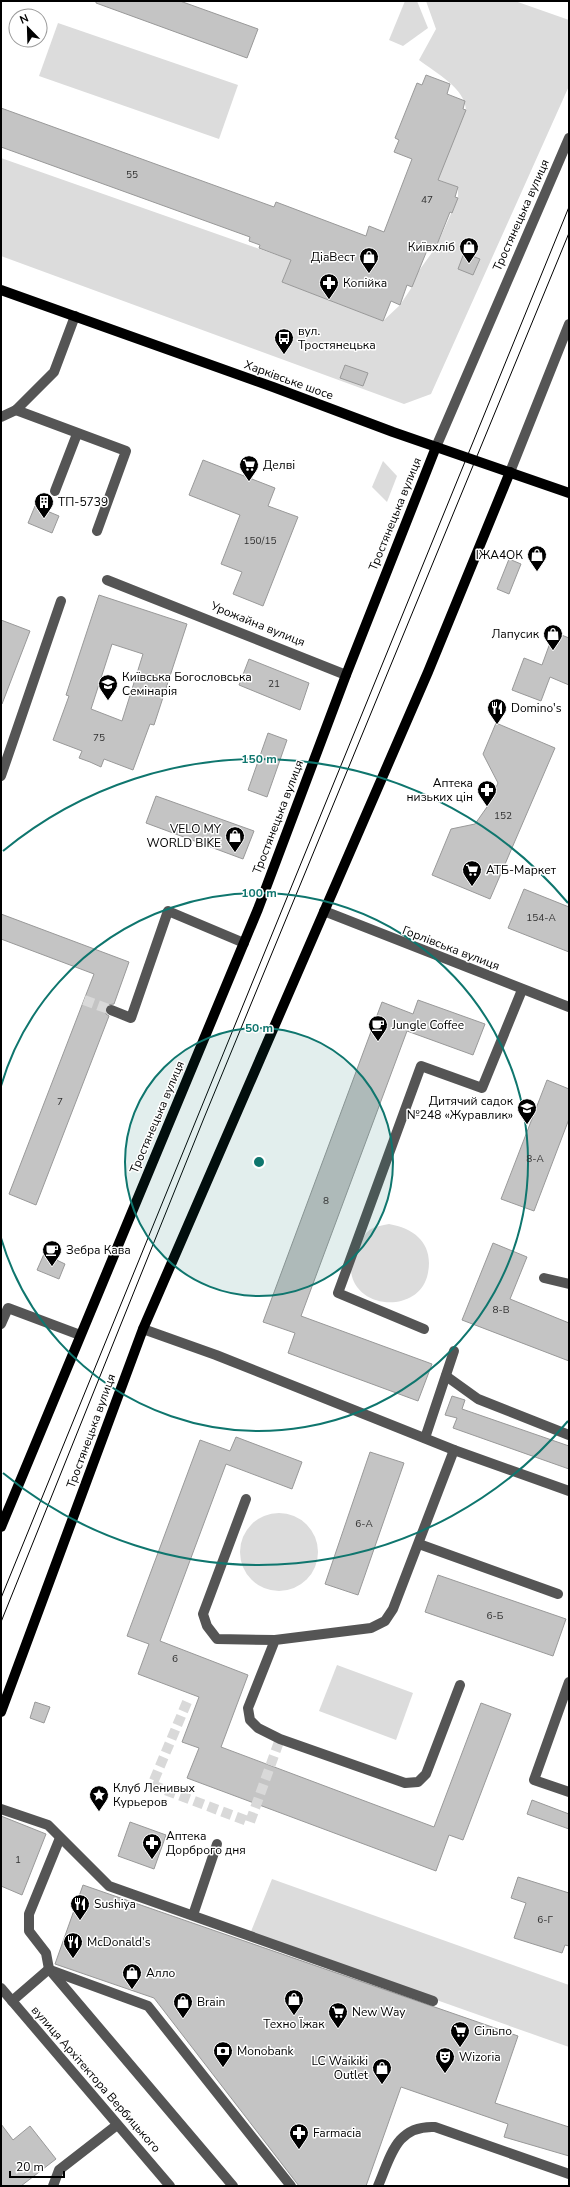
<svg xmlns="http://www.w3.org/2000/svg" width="570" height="2187" font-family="'Nunito Sans',sans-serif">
<rect width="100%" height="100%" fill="#fff"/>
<g fill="#dcdcdc">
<polygon points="405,1 417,1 428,28 403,46 389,40"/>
<path d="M426,1H515L569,20V86L431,394L404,404L1,256V158L291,260L282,282L383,321L400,305L412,287L418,272L436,247L458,198V187L436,179L466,110C465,88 436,73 419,60L436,29Z"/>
<polygon points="58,23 238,85 219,139 39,76"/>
<polygon points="383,461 397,476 387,502 372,487"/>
<path d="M389,1224C418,1229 435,1247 427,1277C416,1314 355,1309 351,1271C350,1265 356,1256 358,1251C366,1230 367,1228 389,1224Z"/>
<circle cx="279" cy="1552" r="39"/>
<polygon points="337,1665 413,1693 396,1740 319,1711"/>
<polygon points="272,1879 569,1985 569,2047 250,1934"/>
</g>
<g fill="#c4c4c4" stroke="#999" fill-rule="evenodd">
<polygon points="96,1 180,1 258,29 247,58 96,3"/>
<polygon points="426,75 450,84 447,94 465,101 463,109 466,110 438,180 458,187 455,197 458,198 452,213 450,212 436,247 431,245 430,249 428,248 412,287 407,285 400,305 391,301 383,321 282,282 291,260 259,248 260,245 249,241 250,237 1,147 1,108 274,207 276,202 366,236 369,226 384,232 412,159 394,152 399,140 395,138 417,83 422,85"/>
<polygon points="464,253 480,259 473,275 458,269"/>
<polygon points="345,365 368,373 363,386 340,378"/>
<polygon points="203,460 275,488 268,506 298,517 263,606 233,594 242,572 221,564 240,515 189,495"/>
<polygon points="35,506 59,516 52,533 28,523"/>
<polygon points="509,559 521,564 509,594 497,589"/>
<path d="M99,595L187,624L154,725L150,724L133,770L104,759L101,767L90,762L79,758L82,751L53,740L69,696L66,695ZM112,644L143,654L122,721L91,709Z"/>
<polygon points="1,620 30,631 2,704 1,703"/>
<polygon points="554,632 569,638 569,685 550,677 541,701 512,690 524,658 542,665"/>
<polygon points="249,659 309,683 300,710 239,685"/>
<polygon points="496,723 555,748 490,899 432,875 451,829 475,824 487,807 498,783 483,754"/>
<polygon points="268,733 287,740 267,797 248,790"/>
<polygon points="156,796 254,831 243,859 146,823"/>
<polygon points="524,889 569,907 569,952 508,928"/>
<polygon points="1,914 129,962 114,1004 107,1005 105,1008 106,1014 109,1016 36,1205 9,1194 94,974 1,939"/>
<polygon points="418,1000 485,1024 473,1055 407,1031 301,1316 432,1364 418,1401 288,1353 295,1333 263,1322 382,1002 413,1014"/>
<polygon points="547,1080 569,1089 569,1119 534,1211 501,1199"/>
<polygon points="493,1243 527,1257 510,1299 569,1323 569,1361 462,1320"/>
<polygon points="44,1254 65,1264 59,1279 37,1270"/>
<polygon points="452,1396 465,1400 462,1409 569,1446 569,1469 453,1428 457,1418 445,1415"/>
<polygon points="236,1437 302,1462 292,1489 226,1464 160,1641 248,1675 221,1747 434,1827 481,1703 511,1714 463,1840 449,1835 436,1871 187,1778 199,1748 182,1742 199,1697 138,1674 149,1644 127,1636 200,1440 230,1451"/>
<polygon points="370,1452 404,1463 358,1595 325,1584"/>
<polygon points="438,1575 566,1619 553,1656 425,1612"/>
<polygon points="35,1702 50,1707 44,1723 30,1718"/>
<polygon points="532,1800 569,1814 569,1829 527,1814"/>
<polygon points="1,1816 46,1834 22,1895 1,1886"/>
<polygon points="130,1822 166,1835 154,1869 118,1856"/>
<polygon points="518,1877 569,1893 569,1946 565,1945 562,1953 514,1938 526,1903 511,1898"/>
<polygon points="83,1885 518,2036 495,2103 569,2127 569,2156 504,2137 508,2124 401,2087 366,2186 299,2186 154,1998 55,1964"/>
<polygon points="1,2124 13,2140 30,2126 56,2159 21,2186 1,2186"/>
</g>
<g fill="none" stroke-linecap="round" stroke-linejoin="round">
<g stroke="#d9d9d9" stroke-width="10" stroke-dasharray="10 5" stroke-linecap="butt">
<polyline points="84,1000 111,1010"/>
<polyline points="187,1702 152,1785 250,1822 280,1739"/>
</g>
<g stroke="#555" stroke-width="10">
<polyline points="75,316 54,372 16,410 126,451 97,531"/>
<polyline points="1,417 16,410"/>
<polyline points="436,447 569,138"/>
<polyline points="510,472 569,324"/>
<polyline points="55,491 77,434"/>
<polyline points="107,580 346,675"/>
<polyline points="1,776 61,601"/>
<polyline points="324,911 569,1007"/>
<polyline points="111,1010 131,1018 168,911 244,943"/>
<polyline points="544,1278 569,1284"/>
<polyline points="1,1324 8,1308 80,1335"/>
<polyline points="143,1329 216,1355 454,1450 569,1491"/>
<polyline points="424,1329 338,1293 421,1066 482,1088 522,990"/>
<polyline points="446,1376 478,1399 569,1435"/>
<polyline points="425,1438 454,1351"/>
<polyline points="454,1450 393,1609 385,1621 371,1628 275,1640 248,1708 250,1720 258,1728 280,1739 405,1783 418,1782 426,1774 460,1685"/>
<polyline points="246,1499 203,1614 207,1626 217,1639 275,1640"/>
<polyline points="419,1544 558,1594"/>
<polyline points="569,1682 534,1780 569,1792"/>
<polyline points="1,1809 48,1825 109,1886 433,2001"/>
<polyline points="60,1838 29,1914 29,1931 46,1953 49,1969 233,2186"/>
<polyline points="193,1915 217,1844"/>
<polyline points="50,1970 148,2006 291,2186"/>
<polyline points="1,1988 170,2186"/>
<polyline points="12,2001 49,1969"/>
<polyline points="53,2186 59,2170 117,2125"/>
<path d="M378,2186C391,2156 396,2125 435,2127L569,2174"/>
</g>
<g stroke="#000" stroke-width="10">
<polyline points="1,290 273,387 393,432 569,493"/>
<polyline points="1,1527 258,909 346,675 436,447"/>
<polyline points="1,1712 143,1329 428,672 510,472"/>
</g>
<g stroke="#000" stroke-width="1">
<polyline points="1,1598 569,207"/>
<polyline points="1,1622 204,1118 569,233"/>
</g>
</g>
<circle cx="259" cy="1162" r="134" fill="#0f766e" fill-opacity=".12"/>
<g fill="none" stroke="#0f766e" stroke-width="2">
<circle cx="259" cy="1162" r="134"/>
<path d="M1 1086A269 269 0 1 1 1 1238"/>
<path d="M568 1421A403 403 0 0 1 3 1473M3 851A403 403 0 0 1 568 903"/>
</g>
<defs>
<g id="shop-pin" transform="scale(1)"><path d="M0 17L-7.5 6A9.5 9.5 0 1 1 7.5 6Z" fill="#000" stroke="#fff"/><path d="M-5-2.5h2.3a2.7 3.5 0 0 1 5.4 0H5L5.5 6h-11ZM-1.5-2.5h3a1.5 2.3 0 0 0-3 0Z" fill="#fff"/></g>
<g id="pharmacy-pin" transform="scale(1)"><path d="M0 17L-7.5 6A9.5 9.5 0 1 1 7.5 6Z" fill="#000" stroke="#fff"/><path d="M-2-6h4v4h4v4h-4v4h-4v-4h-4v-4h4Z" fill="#fff"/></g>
<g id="bus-pin" transform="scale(1)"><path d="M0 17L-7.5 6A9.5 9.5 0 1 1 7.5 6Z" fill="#000" stroke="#fff"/><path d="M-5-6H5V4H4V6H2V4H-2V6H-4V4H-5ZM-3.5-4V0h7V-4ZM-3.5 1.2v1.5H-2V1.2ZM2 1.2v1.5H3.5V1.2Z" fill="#fff"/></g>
<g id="supermarket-pin" transform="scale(1)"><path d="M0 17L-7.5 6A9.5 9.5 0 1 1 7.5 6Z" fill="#000" stroke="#fff"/><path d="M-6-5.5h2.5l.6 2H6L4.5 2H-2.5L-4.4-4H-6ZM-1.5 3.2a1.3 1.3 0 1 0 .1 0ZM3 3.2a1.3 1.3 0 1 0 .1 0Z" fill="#fff"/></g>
<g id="building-pin" transform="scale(1)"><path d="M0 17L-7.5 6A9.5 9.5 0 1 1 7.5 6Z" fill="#000" stroke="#fff"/><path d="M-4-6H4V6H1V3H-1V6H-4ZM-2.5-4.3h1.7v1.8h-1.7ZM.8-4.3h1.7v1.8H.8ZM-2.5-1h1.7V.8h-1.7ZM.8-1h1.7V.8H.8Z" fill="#fff"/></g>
<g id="university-pin" transform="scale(1)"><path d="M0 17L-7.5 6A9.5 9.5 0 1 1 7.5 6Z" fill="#000" stroke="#fff"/><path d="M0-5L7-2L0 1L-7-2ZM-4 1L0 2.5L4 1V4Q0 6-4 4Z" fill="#fff"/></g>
<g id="restaurant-pin" transform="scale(1)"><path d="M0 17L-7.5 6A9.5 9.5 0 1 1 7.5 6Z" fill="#000" stroke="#fff"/><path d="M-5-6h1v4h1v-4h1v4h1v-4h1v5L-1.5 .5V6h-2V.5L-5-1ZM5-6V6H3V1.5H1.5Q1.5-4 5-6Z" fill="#fff"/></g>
<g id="cafe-pin" transform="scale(1)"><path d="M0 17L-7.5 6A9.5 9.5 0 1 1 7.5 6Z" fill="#000" stroke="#fff"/><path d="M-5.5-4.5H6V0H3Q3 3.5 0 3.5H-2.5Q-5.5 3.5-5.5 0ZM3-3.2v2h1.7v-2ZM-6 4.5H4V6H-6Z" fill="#fff"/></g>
<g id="school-pin" transform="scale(1)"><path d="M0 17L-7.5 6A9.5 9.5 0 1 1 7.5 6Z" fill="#000" stroke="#fff"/><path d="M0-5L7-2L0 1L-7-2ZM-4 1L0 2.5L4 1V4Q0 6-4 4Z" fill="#fff"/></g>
<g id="sight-pin" transform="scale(1)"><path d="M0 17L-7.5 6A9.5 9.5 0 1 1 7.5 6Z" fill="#000" stroke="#fff"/><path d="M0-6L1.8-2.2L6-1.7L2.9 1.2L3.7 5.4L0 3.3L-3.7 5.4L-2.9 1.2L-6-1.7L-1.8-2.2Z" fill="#fff"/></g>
<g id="bank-pin" transform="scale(1)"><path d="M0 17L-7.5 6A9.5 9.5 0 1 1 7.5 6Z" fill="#000" stroke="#fff"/><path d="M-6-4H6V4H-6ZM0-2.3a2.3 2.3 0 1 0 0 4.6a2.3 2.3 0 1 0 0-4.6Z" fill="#fff"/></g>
<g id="theatre-pin" transform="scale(1)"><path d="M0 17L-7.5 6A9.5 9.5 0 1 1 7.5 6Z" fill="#000" stroke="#fff"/><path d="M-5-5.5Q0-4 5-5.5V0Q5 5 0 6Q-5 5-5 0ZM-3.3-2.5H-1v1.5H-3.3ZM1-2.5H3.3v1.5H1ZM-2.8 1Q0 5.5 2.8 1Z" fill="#fff"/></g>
</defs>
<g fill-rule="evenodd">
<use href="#shop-pin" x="469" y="247"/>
<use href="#shop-pin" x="369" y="257"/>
<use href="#pharmacy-pin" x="329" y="283"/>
<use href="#bus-pin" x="284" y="338"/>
<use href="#supermarket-pin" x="249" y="465"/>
<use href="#building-pin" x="44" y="502"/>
<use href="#shop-pin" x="537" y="555"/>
<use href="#shop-pin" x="553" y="634"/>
<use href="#university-pin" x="108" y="684"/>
<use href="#restaurant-pin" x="497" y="708"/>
<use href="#pharmacy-pin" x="487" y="790"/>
<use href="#shop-pin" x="235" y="836"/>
<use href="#supermarket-pin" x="472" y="870"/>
<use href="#cafe-pin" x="378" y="1025"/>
<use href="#school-pin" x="527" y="1108"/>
<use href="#cafe-pin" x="52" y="1250"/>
<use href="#sight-pin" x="99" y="1795"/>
<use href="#pharmacy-pin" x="152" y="1843"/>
<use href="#restaurant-pin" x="80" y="1904"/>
<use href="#restaurant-pin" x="73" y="1942"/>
<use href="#shop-pin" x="132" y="1973"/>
<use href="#shop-pin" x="294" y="1999"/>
<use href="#shop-pin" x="183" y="2002"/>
<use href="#supermarket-pin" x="338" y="2012"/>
<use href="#supermarket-pin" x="460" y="2031"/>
<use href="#bank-pin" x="223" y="2051"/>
<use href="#theatre-pin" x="445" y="2057"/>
<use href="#shop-pin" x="382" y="2068"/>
<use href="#pharmacy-pin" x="299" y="2133"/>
</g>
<g text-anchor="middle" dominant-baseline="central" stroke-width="3" stroke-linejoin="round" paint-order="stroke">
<g font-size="10" fill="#313131">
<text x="132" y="175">55</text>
<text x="427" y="200">47</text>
<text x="260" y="541">150/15</text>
<text x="274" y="684">21</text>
<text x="99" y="738">75</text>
<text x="503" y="816">152</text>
<text x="541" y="918">154-А</text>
<text x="60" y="1102">7</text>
<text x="535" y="1159">8-А</text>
<text x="326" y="1201">8</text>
<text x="501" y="1310">8-В</text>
<text x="364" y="1524">6-А</text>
<text x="495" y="1616">6-Б</text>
<text x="175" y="1659">6</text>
<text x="18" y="1860">1</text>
<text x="545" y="1920">6-Г</text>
</g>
<g font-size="12" fill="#000" stroke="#fff">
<text transform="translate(521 215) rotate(-66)">Тростянецька вулиця</text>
<text transform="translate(289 380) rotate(20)">Харківське шосе</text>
<text transform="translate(395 514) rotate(-68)">Тростянецька вулиця</text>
<text transform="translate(258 624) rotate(22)">Урожайна вулиця</text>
<text transform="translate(278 817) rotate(-69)">Тростянецька вулиця</text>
<text transform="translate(451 948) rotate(21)">Горлівська вулиця</text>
<text transform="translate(157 1117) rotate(-67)">Тростянецька вулиця</text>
<text transform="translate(91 1431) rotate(-70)">Тростянецька вулиця</text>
<text transform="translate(96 2079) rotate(49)">вулиця Архітектора Вербицького</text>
</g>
<g font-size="12" fill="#000" stroke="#fff" text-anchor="start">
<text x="455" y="247" text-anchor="end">Київхліб</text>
<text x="355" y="257" text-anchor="end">ДіаВест</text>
<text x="343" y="283">Копійка</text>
<text x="298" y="331">вул.<tspan x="298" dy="14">Тростянецька</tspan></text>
<text x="263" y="465">Делві</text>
<text x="58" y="502">ТП-5739</text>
<text x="523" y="555" text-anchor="end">IЖА4ОК</text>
<text x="539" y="634" text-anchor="end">Лапусик</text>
<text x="122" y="677">Київська Богословська<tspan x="122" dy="14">Семінарія</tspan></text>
<text x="511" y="708">Domino's</text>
<text x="473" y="783" text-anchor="end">Аптека<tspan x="473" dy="14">низьких цін</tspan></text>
<text x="221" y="829" text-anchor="end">VELO MY<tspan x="221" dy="14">WORLD BIKE</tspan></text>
<text x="486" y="870">АТБ-Маркет</text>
<text x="392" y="1025">Jungle Coffee</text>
<text x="513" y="1101" text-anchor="end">Дитячий садок<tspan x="513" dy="14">№248 «Журавлик»</tspan></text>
<text x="66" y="1250">Зебра Кава</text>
<text x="113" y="1788">Клуб Ленивых<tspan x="113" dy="14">Курьеров</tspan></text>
<text x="166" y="1836">Аптека<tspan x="166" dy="14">Дорброго дня</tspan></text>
<text x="94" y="1904">Sushiya</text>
<text x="87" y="1942">McDonald's</text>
<text x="146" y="1973">Алло</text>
<text x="197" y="2002">Brain</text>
<text x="352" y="2012">New Way</text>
<text x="294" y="2024" text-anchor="middle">Техно Їжак</text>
<text x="474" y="2031">Сільпо</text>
<text x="237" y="2051">Monobank</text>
<text x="459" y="2057">Wizoria</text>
<text x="368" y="2061" text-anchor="end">LC Waikiki<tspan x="368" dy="14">Outlet</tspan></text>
<text x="313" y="2133">Farmacia</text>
</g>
</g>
<circle cx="259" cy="1162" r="6" fill="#0f766e" stroke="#fff" stroke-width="2"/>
<g font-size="12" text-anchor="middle" font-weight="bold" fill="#0f766e" stroke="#fff" stroke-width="3" stroke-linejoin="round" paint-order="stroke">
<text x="259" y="763">150 m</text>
<text x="259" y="897">100 m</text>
<text x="259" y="1032">50 m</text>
</g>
<rect width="570" height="2187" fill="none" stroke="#000000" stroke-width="4"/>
<g transform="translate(28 28) rotate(337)"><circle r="19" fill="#ffffff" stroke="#999999"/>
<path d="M0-3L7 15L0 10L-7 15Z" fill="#000000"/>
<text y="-6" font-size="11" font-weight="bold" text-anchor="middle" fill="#000000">N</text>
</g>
<path d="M10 2171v6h54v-6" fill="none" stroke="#000000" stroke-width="2"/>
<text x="16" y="2171" font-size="12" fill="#000000" stroke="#ffffff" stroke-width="3" paint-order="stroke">20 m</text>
</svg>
